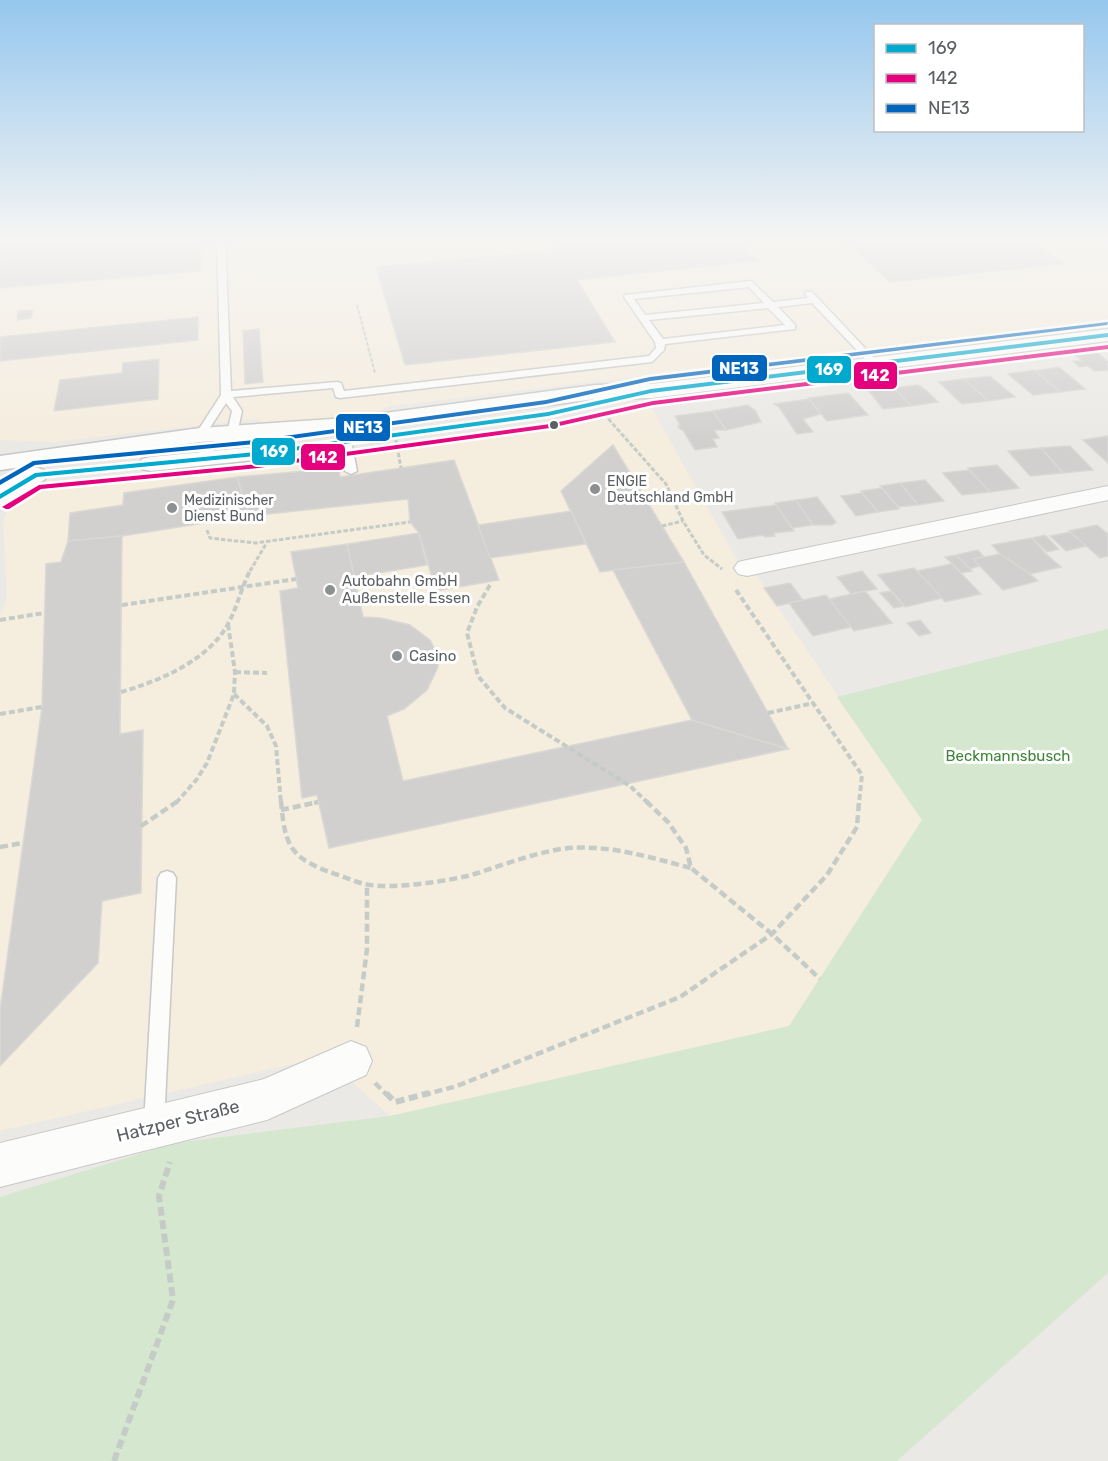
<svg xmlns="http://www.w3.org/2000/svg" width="1108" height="1461" font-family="Rubik,sans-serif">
<rect width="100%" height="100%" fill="#ebe9e5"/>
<g fill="#f5edde">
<polygon points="0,238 1108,238 1108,325 713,374 703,373 700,369 390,406 363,417 280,425 265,425 256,419 53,442 0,440"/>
<polygon points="650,405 745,574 754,572 922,820 789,1026 390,1116 324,1057 0,1131 0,615 7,598 3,521 10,504 20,495 56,483 248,467 365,452 396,445 602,420 630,408"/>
</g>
<polygon fill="#d6e7d0" points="1108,629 1108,1273 897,1461 0,1461 0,1197 175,1143 390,1116 789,1026 922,820 837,697"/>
<g fill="#d1d0ce" stroke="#dad8d4" stroke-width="1.5">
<polygon points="0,238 201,238 200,271 0,288"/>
<polygon points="551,238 737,238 758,261 577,280 615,342 405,365 376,267 558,250"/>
<polygon points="841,238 1027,238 1064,264 890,282"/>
<polygon points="33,310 31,318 17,320 18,311"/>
<polygon points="198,317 198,340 0,361 0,337"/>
<polygon points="259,329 263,382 245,384 243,331"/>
<polygon points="1098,353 1108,362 1108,370 1094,371 1088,366 1079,367 1073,361 1082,361 1075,355"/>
<polygon points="159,359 158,399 54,411 60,380 122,373 123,363"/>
<polygon points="1059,367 1085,389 1060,392 1035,371"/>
<polygon points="1035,370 1035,371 1060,392 1033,395 1008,374"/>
<polygon points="990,376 1015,397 988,401 964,379"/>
<polygon points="964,379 988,401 962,404 939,382"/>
<polygon points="918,385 926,390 938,402 911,406 894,388"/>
<polygon points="894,388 911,406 883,409 869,391"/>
<polygon points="848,393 868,415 827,421 808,398"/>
<polygon points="809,399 821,414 803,419 813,432 797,434 779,407 774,404"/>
<polygon points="747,405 755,410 761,422 726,430 713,411"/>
<polygon points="713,411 726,430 714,430 719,438 713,439 717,447 695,450 683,430 680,429 678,426 680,425 675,416"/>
<polygon points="1108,436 1108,463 1083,440"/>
<polygon points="613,445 662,526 684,562 600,572 561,491"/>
<polygon points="1070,446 1093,470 1063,473 1041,448"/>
<polygon points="1041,448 1063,473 1030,476 1008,451"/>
<polygon points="454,460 499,580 436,591 419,533 410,522 408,499 249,516 237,477 339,468 340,477"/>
<polygon points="997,465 1019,488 990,492 968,468"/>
<polygon points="969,470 990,492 962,495 943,473"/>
<polygon points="237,477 249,516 122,536 68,541 70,513 123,505 124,493"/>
<polygon points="925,480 944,501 918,505 900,483"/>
<polygon points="900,483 918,505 898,507 880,486"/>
<polygon points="882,488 898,507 899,509 878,512 861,491"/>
<polygon points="862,493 878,512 856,516 841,496"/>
<polygon points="817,497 836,522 832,525 813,525 796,500"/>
<polygon points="796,500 813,525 792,528 775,503"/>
<polygon points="776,505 794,531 774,533 775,536 765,537 763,535 738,539 722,512"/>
<polygon points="571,511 586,544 490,558 478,525"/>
<polygon points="1097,525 1108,534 1108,556 1100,558 1069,531"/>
<polygon points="1070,532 1086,546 1066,551 1050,536"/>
<polygon points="419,533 427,565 354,577 347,544"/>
<polygon points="1045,535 1059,549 1047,552 1032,538"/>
<polygon points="122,536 120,734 143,730 141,893 102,901 98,963 0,1066 0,1010 42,707 46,564 61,562 68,541"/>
<polygon points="1032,538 1045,553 1061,567 1030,574 1000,554 992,545"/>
<polygon points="347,544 363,617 381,618 410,625 430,640 438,656 438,667 427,690 404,709 387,716 403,781 692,720 788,749 329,848 317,795 302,798 280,591 298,588 291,552"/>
<polygon points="978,550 984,557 973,559 980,566 970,569 956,555"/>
<polygon points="1000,554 1030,574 1038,581 1003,590 973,559"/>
<polygon points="956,555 972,571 962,573 945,557"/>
<polygon points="684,562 768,713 788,749 692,720 613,570"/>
<polygon points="951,564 952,564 981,594 945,602 917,571"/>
<polygon points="914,568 917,571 942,598 905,607 878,575"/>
<polygon points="862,571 877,589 851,594 837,577"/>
<polygon points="790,583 803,600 777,606 764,588"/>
<polygon points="865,591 892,623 854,631 829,599"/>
<polygon points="891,591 904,606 894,608 880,593"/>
<polygon points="826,595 851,627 813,636 789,603"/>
<polygon points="920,620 931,633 919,636 907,623"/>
</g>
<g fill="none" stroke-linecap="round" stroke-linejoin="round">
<g stroke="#c7c8c7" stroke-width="3">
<g id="lane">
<path d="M217,238H225L231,391L337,382L341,383L344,391L649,356L656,348L655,342L624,297L625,295L751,281L773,302L808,298L805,294L806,292H812L880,364L872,366L812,303L778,307L795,325V329L665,344L664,350L652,362L340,398L336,397L333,388L233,397L242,411L237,434L197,462L191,459L193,457L227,433L232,411L226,403L204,437H196L195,435L221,395ZM749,287L764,303L645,315L634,299ZM768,308L785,325L663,339L649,320Z"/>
<polygon points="347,422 352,425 351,440 357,471 351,474 345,471 341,440 342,425"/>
<polygon points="167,871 173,873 176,878 164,1124 161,1131 154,1134 147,1131 144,1124 158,878 161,873"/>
</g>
</g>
<g stroke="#c7c8c7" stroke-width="2">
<g id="street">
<polygon points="1108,486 1108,500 747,576 738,574 734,568 738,562 747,560"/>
<polygon points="351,1041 366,1047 372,1061 366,1075 267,1120 0,1187 0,1143 264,1079"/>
</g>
</g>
<g stroke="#c7c8c7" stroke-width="3">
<g id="secondary">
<polygon points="1108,329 1108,341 651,398 595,399 347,432 200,442 0,470 0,456 200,428 347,418 595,385 651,384"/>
<polygon points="264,446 273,448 276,453 273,458 151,471 142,469 139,464 142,459 151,457"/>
<polygon points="35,467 44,470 48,475 44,480 9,502 0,505 0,486 26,470"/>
</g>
</g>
<polyline stroke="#c5cbc7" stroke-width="2" stroke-dasharray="4 1.5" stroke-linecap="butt" points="357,305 375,373"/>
<g stroke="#c5cbc7" stroke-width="3" stroke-dasharray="4.5 2" stroke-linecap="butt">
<polyline points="604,414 666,484 683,521 704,555 722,569"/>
<polyline points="396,440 401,468"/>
<polyline points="662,526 683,521"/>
<polyline points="207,530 210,538 255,543 410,522"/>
<polyline points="250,571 266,544"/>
</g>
<g stroke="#c5cbc7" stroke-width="4" stroke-dasharray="6 3" stroke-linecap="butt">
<polyline points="490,585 477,607 467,633 478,676 505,708 630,786 648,803"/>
<polyline points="736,590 862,775 859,803"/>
<polyline points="122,605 296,579"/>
<polyline points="0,620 44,613"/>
<polyline points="235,672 267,673"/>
<path d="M121,692C160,681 212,659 230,620C238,604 242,586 251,569"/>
<polyline points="234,694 267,726 276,746 281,803"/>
<polyline points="768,713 814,703"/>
<polyline points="0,714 42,707"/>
<polyline points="176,803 197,779 207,763 234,694 235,672 228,624"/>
<polyline points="314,803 318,802"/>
</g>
<g stroke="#c5cbc7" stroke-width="4.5" stroke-dasharray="8 4" stroke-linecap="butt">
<path d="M281,801C285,847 290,858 335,874C345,877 355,882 365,884C389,890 453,881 478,873C505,864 532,854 561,849C606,843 648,857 691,868"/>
<polyline points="646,801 668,822 686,848 691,868 772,934 820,979"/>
<polyline points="281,810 318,802"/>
<polyline points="141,826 178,801"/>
<polyline points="0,847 23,843"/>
<polyline points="357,1027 367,949 367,885"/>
<polyline points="375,1083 387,1095"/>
<polyline points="423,1095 457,1086 680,997 772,934 827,875 857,827 859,801"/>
</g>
<g stroke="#c5cbc7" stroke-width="6" stroke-dasharray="9 4.5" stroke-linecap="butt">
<polyline points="386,1093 395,1102 429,1093"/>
<polyline points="114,1461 173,1300 159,1196 170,1162"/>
</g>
<use href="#lane" fill="#fcfcfb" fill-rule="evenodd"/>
<use href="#street" fill="#fcfcfb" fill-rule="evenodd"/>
<use href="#secondary" fill="#fcfcfb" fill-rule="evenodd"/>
<g stroke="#fff" stroke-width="5">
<polygon id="bus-1" points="1108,333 1108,337 651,393 548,416 256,456 37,477 0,499 0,494 35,473 256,452 548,412 651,389"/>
</g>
<g stroke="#fff" stroke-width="5">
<polygon id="bus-2" points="1108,345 1108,349 653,405 550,428 258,468 41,489 9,509 6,509 2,507 39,485 258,464 550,424 653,401"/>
</g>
<g stroke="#fff" stroke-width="5">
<polygon id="bus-3" points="1108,322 1107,325 650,381 546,404 255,444 35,465 0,485 0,480 33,461 255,440 546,400 650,377"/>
</g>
<use href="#bus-1" fill="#00a9ce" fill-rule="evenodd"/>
<use href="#bus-2" fill="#e5007d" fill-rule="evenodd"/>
<use href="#bus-3" fill="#0065bd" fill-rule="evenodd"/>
</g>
<linearGradient id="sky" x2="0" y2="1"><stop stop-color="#95c7ee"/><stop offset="0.54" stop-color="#f6f5f3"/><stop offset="1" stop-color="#f6f5f3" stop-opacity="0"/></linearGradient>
<rect width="1108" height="443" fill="url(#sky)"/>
<circle fill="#5b6063" stroke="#fff" stroke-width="2" cx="554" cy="425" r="5"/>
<g fill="#8d9090" stroke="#fff" stroke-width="2">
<circle cx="595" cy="489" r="6"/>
<circle cx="172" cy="508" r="6"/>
<circle cx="330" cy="590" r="6"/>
<circle cx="397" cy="656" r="6"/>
</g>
<g text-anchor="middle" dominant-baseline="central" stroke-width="6" stroke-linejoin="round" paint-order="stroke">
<g font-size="14" fill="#5b6063" stroke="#fff" text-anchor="start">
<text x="607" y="481">ENGIE<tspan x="607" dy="16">Deutschland GmbH</tspan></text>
<text x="184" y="500">Medizinischer<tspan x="184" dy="16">Dienst Bund</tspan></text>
</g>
<g font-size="15" fill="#5b6063" stroke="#fff" text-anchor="start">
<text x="342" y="581">Autobahn GmbH<tspan x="342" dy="17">Außenstelle Essen</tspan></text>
<text x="409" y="656">Casino</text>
</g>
<g font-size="15" fill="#3d8637" stroke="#fff">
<text x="1008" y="756">Beckmannsbusch</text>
</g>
<g font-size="18" fill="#5b6063" stroke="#fff">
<text transform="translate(178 1121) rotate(-14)">Hatzper Straße</text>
</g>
</g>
<g stroke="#fff" stroke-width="2">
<rect x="711" y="354" width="57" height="28" rx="6" fill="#0065bd"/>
<rect x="806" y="355" width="46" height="29" rx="6" fill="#00a9ce"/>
<rect x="853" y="361" width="45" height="29" rx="6" fill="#e5007d"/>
<rect x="335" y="413" width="56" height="29" rx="6" fill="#0065bd"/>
<rect x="251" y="437" width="45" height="29" rx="6" fill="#00a9ce"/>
<rect x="300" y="443" width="46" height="28" rx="6" fill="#e5007d"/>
</g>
<g font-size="16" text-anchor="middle" font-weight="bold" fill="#fff">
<text x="739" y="374">NE13</text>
<text x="829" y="375">169</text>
<text x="875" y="381">142</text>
<text x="363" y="433">NE13</text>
<text x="274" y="457">169</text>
<text x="323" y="463">142</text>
</g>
<rect x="874" y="24" width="210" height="108" fill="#ffffff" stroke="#bdbfc1" stroke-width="1.5"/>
<rect x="886" y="44" width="30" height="9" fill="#00a9ce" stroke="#bdbfc1" stroke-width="1.5"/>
<text x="928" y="54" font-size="18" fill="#5b6063">169</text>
<rect x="886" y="74" width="30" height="9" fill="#e5007d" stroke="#bdbfc1" stroke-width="1.5"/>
<text x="928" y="84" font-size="18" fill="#5b6063">142</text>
<rect x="886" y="104" width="30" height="9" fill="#0065bd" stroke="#bdbfc1" stroke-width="1.5"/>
<text x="928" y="114" font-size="18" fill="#5b6063">NE13</text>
</svg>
